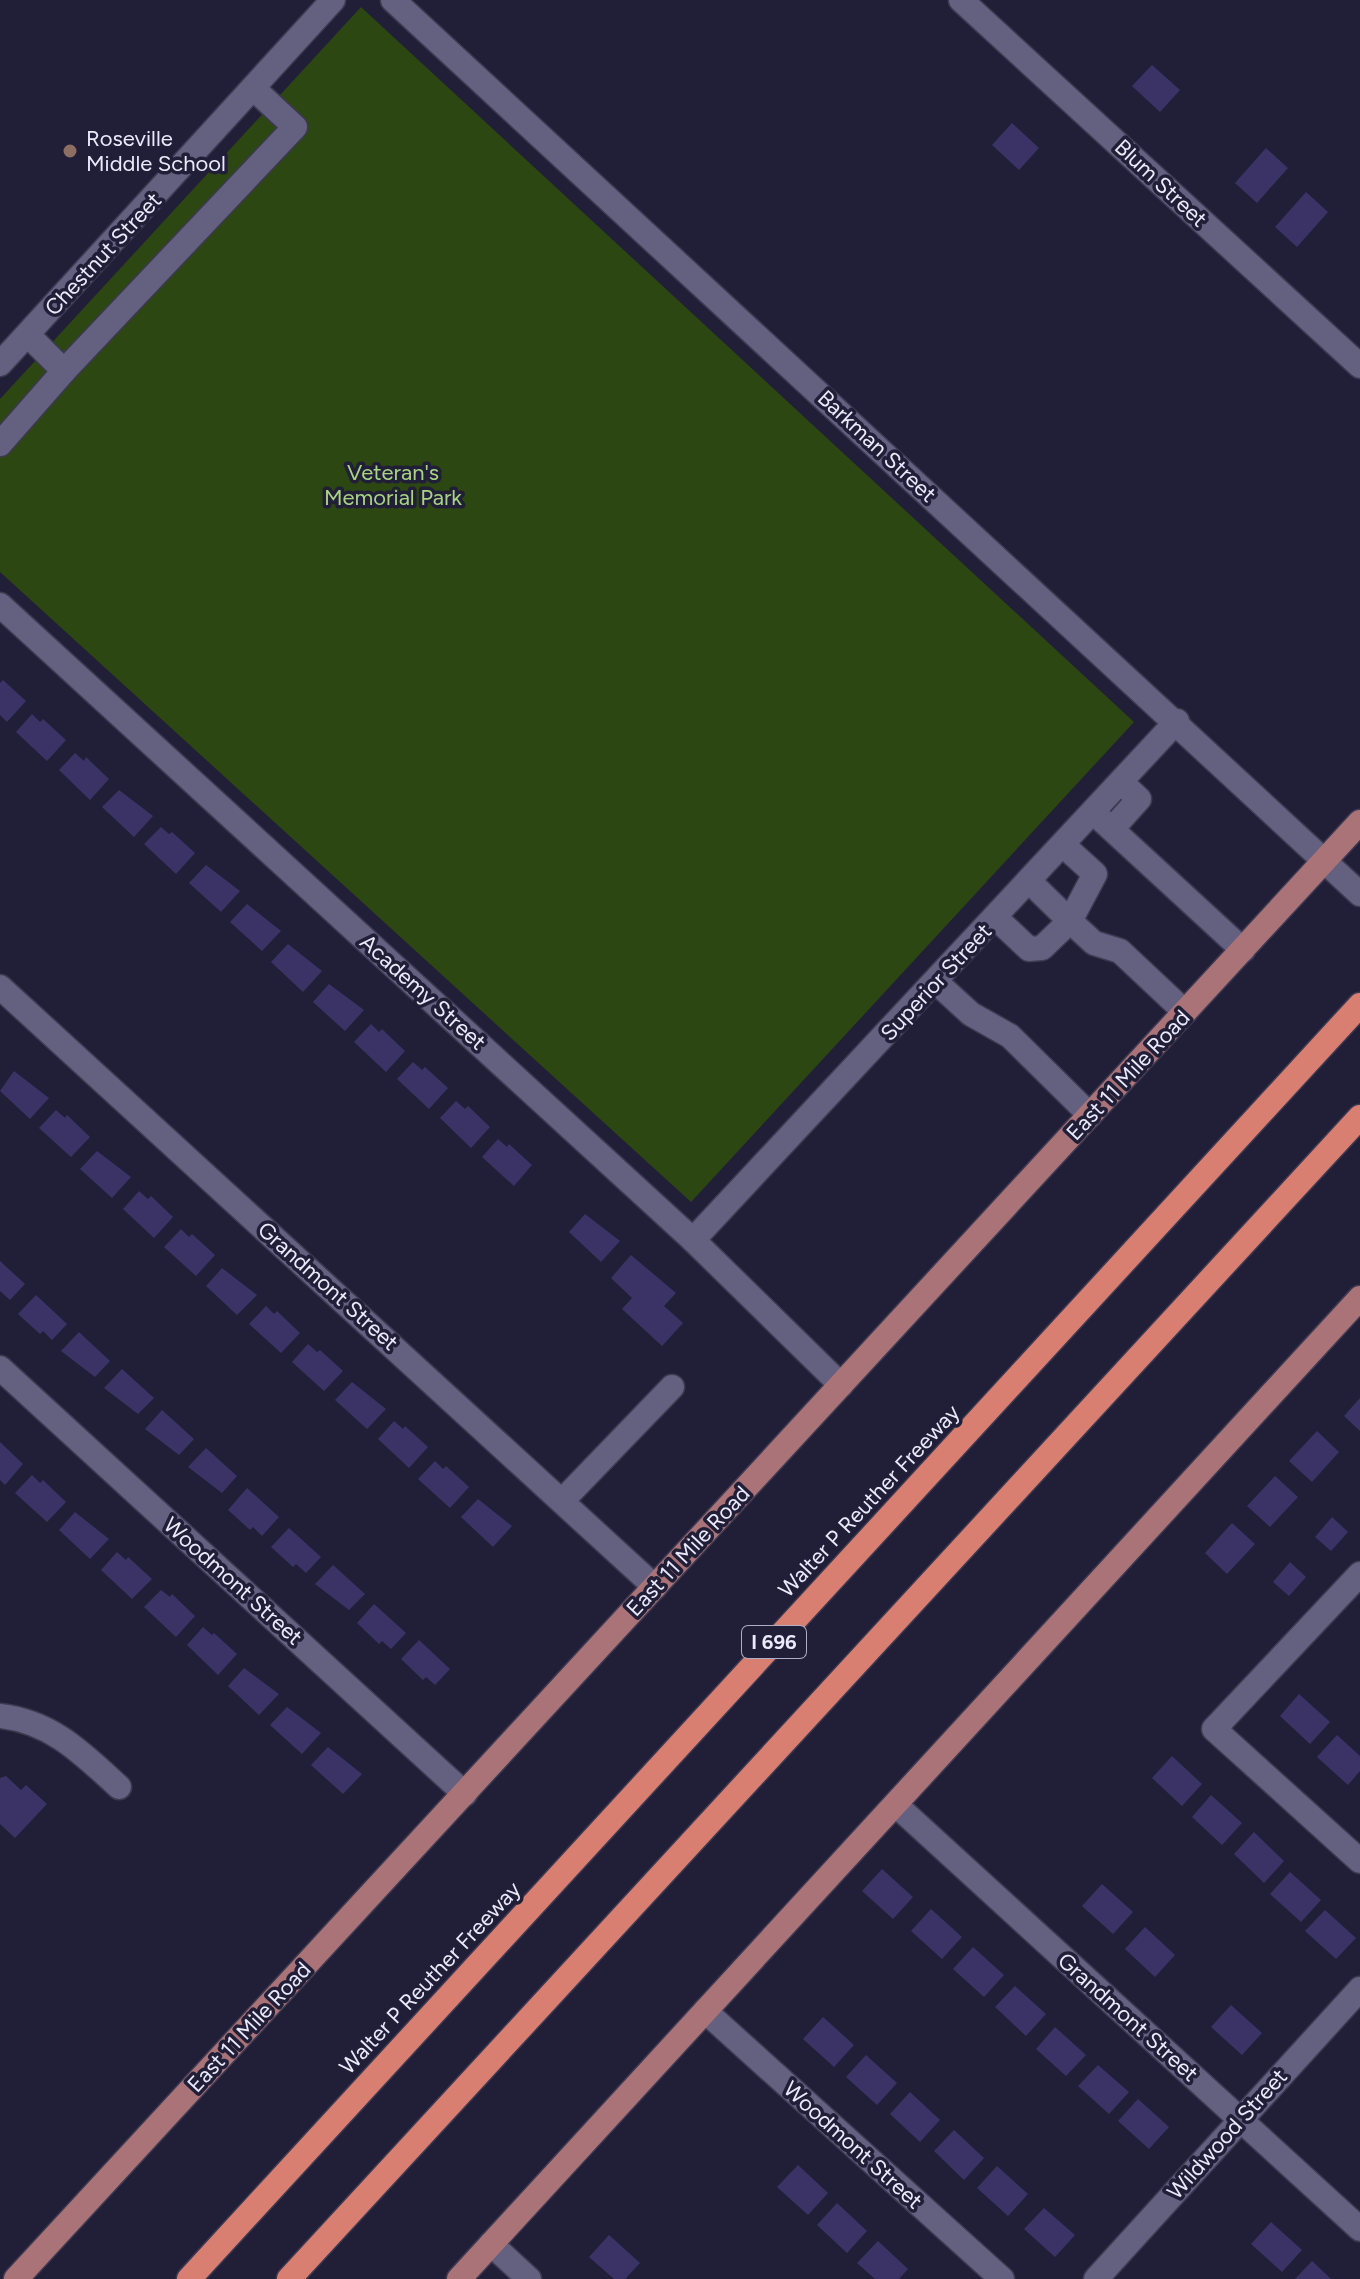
<svg xmlns="http://www.w3.org/2000/svg" width="1360" height="2279" font-family="Figtree,sans-serif">
<rect width="100%" height="100%" fill="#211e38"/>
<polygon fill="#2d4712" points="361,7 1134,722 691,1202 0,572 0,399"/>
<g fill="#3b3366">
<polygon points="1152,65 1180,90 1160,112 1132,86"/>
<polygon points="1012,123 1039,148 1019,170 992,145"/>
<polygon points="1266,148 1288,168 1257,203 1235,183"/>
<polygon points="1306,192 1328,212 1297,247 1275,227"/>
<polygon points="3,680 26,701 7,722 0,715 0,683"/>
<polygon points="32,714 40,722 43,719 66,740 47,761 16,732"/>
<polygon points="75,753 84,761 86,757 109,779 90,800 59,770"/>
<polygon points="119,790 153,816 134,837 102,807"/>
<polygon points="161,827 169,834 172,832 195,853 176,874 144,844"/>
<polygon points="206,865 240,891 221,912 189,883"/>
<polygon points="247,904 281,931 262,951 230,922"/>
<polygon points="288,944 322,971 303,992 271,962"/>
<polygon points="329,984 364,1010 345,1031 313,1002"/>
<polygon points="371,1024 379,1032 382,1029 405,1051 386,1072 354,1042"/>
<polygon points="413,1062 422,1070 425,1067 448,1088 429,1109 397,1079"/>
<polygon points="14,1071 49,1098 30,1119 0,1091"/>
<polygon points="456,1101 465,1109 468,1106 490,1127 471,1148 440,1118"/>
<polygon points="56,1110 65,1118 67,1115 90,1137 71,1157 39,1128"/>
<polygon points="498,1139 507,1147 509,1144 532,1165 514,1186 482,1157"/>
<polygon points="97,1151 131,1177 112,1198 80,1169"/>
<polygon points="139,1191 148,1199 151,1196 173,1217 154,1238 123,1209"/>
<polygon points="585,1214 620,1241 601,1262 569,1232"/>
<polygon points="181,1229 189,1237 192,1234 215,1255 196,1276 164,1247"/>
<polygon points="631,1255 676,1293 664,1306 683,1323 662,1346 622,1309 632,1298 611,1278"/>
<polygon points="0,1261 25,1284 10,1300 0,1291"/>
<polygon points="222,1268 257,1295 237,1315 206,1286"/>
<polygon points="36,1295 67,1324 52,1340 43,1331 40,1334 18,1314"/>
<polygon points="266,1306 274,1314 277,1311 300,1333 281,1353 249,1324"/>
<polygon points="79,1332 110,1361 95,1377 61,1351"/>
<polygon points="308,1344 317,1352 320,1350 343,1371 324,1391 292,1362"/>
<polygon points="122,1369 154,1398 138,1414 104,1388"/>
<polygon points="352,1382 386,1409 367,1429 335,1400"/>
<polygon points="1360,1398 1360,1431 1344,1416"/>
<polygon points="162,1410 194,1439 179,1455 145,1429"/>
<polygon points="394,1421 403,1429 405,1426 428,1447 409,1468 378,1439"/>
<polygon points="1317,1431 1339,1452 1312,1482 1289,1461"/>
<polygon points="0,1442 23,1464 5,1485 0,1480"/>
<polygon points="206,1448 237,1476 222,1493 188,1467"/>
<polygon points="435,1461 443,1469 446,1466 469,1487 450,1508 418,1479"/>
<polygon points="32,1475 40,1483 43,1480 66,1502 47,1522 15,1493"/>
<polygon points="1275,1476 1298,1497 1270,1527 1247,1506"/>
<polygon points="247,1488 279,1517 262,1536 253,1527 250,1530 228,1510"/>
<polygon points="478,1499 512,1526 493,1547 461,1517"/>
<polygon points="75,1512 109,1539 90,1559 59,1530"/>
<polygon points="1332,1517 1348,1532 1331,1551 1315,1537"/>
<polygon points="1232,1523 1255,1544 1227,1574 1205,1553"/>
<polygon points="289,1528 321,1557 306,1573 296,1564 293,1567 271,1547"/>
<polygon points="117,1552 126,1560 128,1557 152,1579 132,1599 101,1570"/>
<polygon points="1290,1562 1306,1577 1289,1596 1273,1582"/>
<polygon points="333,1565 365,1594 349,1610 315,1584"/>
<polygon points="161,1590 170,1597 172,1594 195,1616 176,1637 144,1607"/>
<polygon points="374,1604 406,1633 391,1649 382,1641 379,1644 357,1623"/>
<polygon points="203,1627 212,1635 214,1633 237,1654 218,1675 187,1645"/>
<polygon points="419,1640 450,1669 435,1685 426,1677 423,1680 401,1659"/>
<polygon points="244,1668 279,1694 259,1715 228,1686"/>
<polygon points="1299,1694 1330,1722 1310,1744 1280,1716"/>
<polygon points="287,1707 321,1733 302,1754 270,1725"/>
<polygon points="1337,1735 1360,1756 1360,1771 1348,1785 1317,1757"/>
<polygon points="328,1747 362,1774 343,1794 311,1765"/>
<polygon points="1172,1756 1202,1784 1182,1806 1152,1778"/>
<polygon points="6,1776 21,1790 26,1785 47,1804 15,1838 0,1824 0,1778"/>
<polygon points="1211,1795 1242,1823 1222,1845 1192,1817"/>
<polygon points="1254,1832 1284,1861 1264,1883 1234,1854"/>
<polygon points="882,1869 913,1897 893,1919 862,1891"/>
<polygon points="1290,1872 1321,1900 1301,1922 1270,1894"/>
<polygon points="1102,1884 1133,1912 1113,1934 1082,1906"/>
<polygon points="931,1909 962,1937 942,1959 911,1931"/>
<polygon points="1325,1910 1356,1938 1336,1959 1305,1931"/>
<polygon points="1145,1927 1175,1955 1155,1977 1125,1949"/>
<polygon points="973,1947 1004,1975 984,1997 953,1969"/>
<polygon points="1015,1986 1046,2014 1026,2036 995,2007"/>
<polygon points="1231,2005 1262,2033 1242,2055 1211,2027"/>
<polygon points="823,2017 854,2045 834,2067 803,2039"/>
<polygon points="1055,2027 1086,2055 1066,2076 1036,2049"/>
<polygon points="866,2055 897,2083 877,2105 846,2077"/>
<polygon points="1098,2065 1129,2092 1109,2114 1078,2086"/>
<polygon points="910,2092 940,2120 920,2142 890,2114"/>
<polygon points="1138,2099 1169,2127 1149,2149 1118,2121"/>
<polygon points="954,2130 984,2158 964,2180 934,2151"/>
<polygon points="798,2165 828,2193 808,2215 777,2187"/>
<polygon points="997,2166 1028,2194 1008,2216 977,2188"/>
<polygon points="837,2203 867,2231 847,2253 817,2225"/>
<polygon points="1044,2208 1075,2235 1055,2257 1024,2229"/>
<polygon points="1271,2222 1302,2250 1282,2272 1251,2244"/>
<polygon points="609,2235 640,2263 625,2279 614,2279 589,2257"/>
<polygon points="878,2241 908,2269 899,2279 875,2279 857,2263"/>
<polygon points="1312,2261 1331,2279 1295,2279"/>
</g>
<g fill="none" stroke-linecap="round" stroke-linejoin="round">
<g stroke="#3c3950" stroke-width="27">
<g id="minor">
<polyline points="393,0 1360,894"/>
<polyline points="961,0 1360,366"/>
<polyline points="28,335 64,371 295,127 254,89"/>
<polyline points="0,364 333,0"/>
<polyline points="0,444 64,371"/>
<polyline points="0,605 693,1240 841,1385"/>
<polyline points="1093,812 1243,950"/>
<polyline points="1112,829 1139,799 1121,782"/>
<polyline points="1063,845 1095,874 1070,921 1094,943 1120,951 1185,1012"/>
<polyline points="996,918 1029,949 1042,948 1070,921 1029,881"/>
<polyline points="936,982 971,1014 1010,1036 1090,1115"/>
<polyline points="0,987 655,1587"/>
<polyline points="693,1240 1177,721"/>
<polyline points="0,1368 465,1794"/>
<polyline points="562,1501 672,1387"/>
<polyline points="1360,1574 1214,1729 1360,1861"/>
<path d="M0,1716C52,1722 82,1753 119,1787"/>
<polyline points="896,1805 1360,2229"/>
<polyline points="705,2011 1002,2279"/>
<polyline points="491,2244 529,2279"/>
<polyline points="1096,2279 1360,1989"/>
</g>
</g>
<g stroke="#3c3950" stroke-width="27">
<g id="major">
<polyline points="16,2279 1360,822"/>
<polyline points="459,2279 1360,1298"/>
</g>
</g>
<g stroke="#3c3950" stroke-width="27">
<g id="highway">
<polyline points="189,2279 1360,1005"/>
<polyline points="289,2279 1360,1117"/>
</g>
</g>
<use href="#minor" stroke="#636080" stroke-width="24"/>
<use href="#major" stroke="#aa7378" stroke-width="24"/>
<use href="#highway" stroke="#d97f72" stroke-width="24"/>
</g>
<circle fill="#8d6e63" stroke="#211e38" stroke-width="3" cx="70" cy="151" r="8"/>
<g text-anchor="middle" dominant-baseline="central" stroke-width="7" stroke-linejoin="round" paint-order="stroke">
<rect fill="#211e38" stroke="#aeadc1" stroke-width="2" x="742" y="1626" width="64" height="32" rx="6"/>
<g font-size="20" font-weight="bold" fill="#ebeafc">
<text x="774" y="1642">I 696</text>
</g>
<g font-size="22" fill="#ebeafc" stroke="#211e38" text-anchor="start">
<text x="86" y="138">Roseville<tspan x="86" dy="25">Middle School</tspan></text>
</g>
<g font-size="22" fill="#ebeafc" stroke="#211e38">
<text transform="translate(1161 183) rotate(43)">Blum Street</text>
<text transform="translate(103 254) rotate(-47)">Chestnut Street</text>
<text transform="translate(877 446) rotate(43)">Barkman Street</text>
<text transform="translate(936 982) rotate(-47)">Superior Street</text>
<text transform="translate(423 992) rotate(42)">Academy Street</text>
<text transform="translate(1128 1075) rotate(-47)">East 11 Mile Road</text>
<text transform="translate(328 1286) rotate(42)">Grandmont Street</text>
<text transform="translate(869 1501) rotate(-47)">Walter P Reuther Freeway</text>
<text transform="translate(688 1551) rotate(-47)">East 11 Mile Road</text>
<text transform="translate(233 1581) rotate(42)">Woodmont Street</text>
<text transform="translate(430 1978) rotate(-47)">Walter P Reuther Freeway</text>
<text transform="translate(1128 2017) rotate(42)">Grandmont Street</text>
<text transform="translate(249 2027) rotate(-47)">East 11 Mile Road</text>
<text transform="translate(1227 2134) rotate(-48)">Wildwood Street</text>
<text transform="translate(853 2145) rotate(42)">Woodmont Street</text>
</g>
<g font-size="22" fill="#a9d484" stroke="#211e38">
<text x="393" y="472">Veteran's<tspan x="393" dy="25">Memorial Park</tspan></text>
</g>
</g>
</svg>
